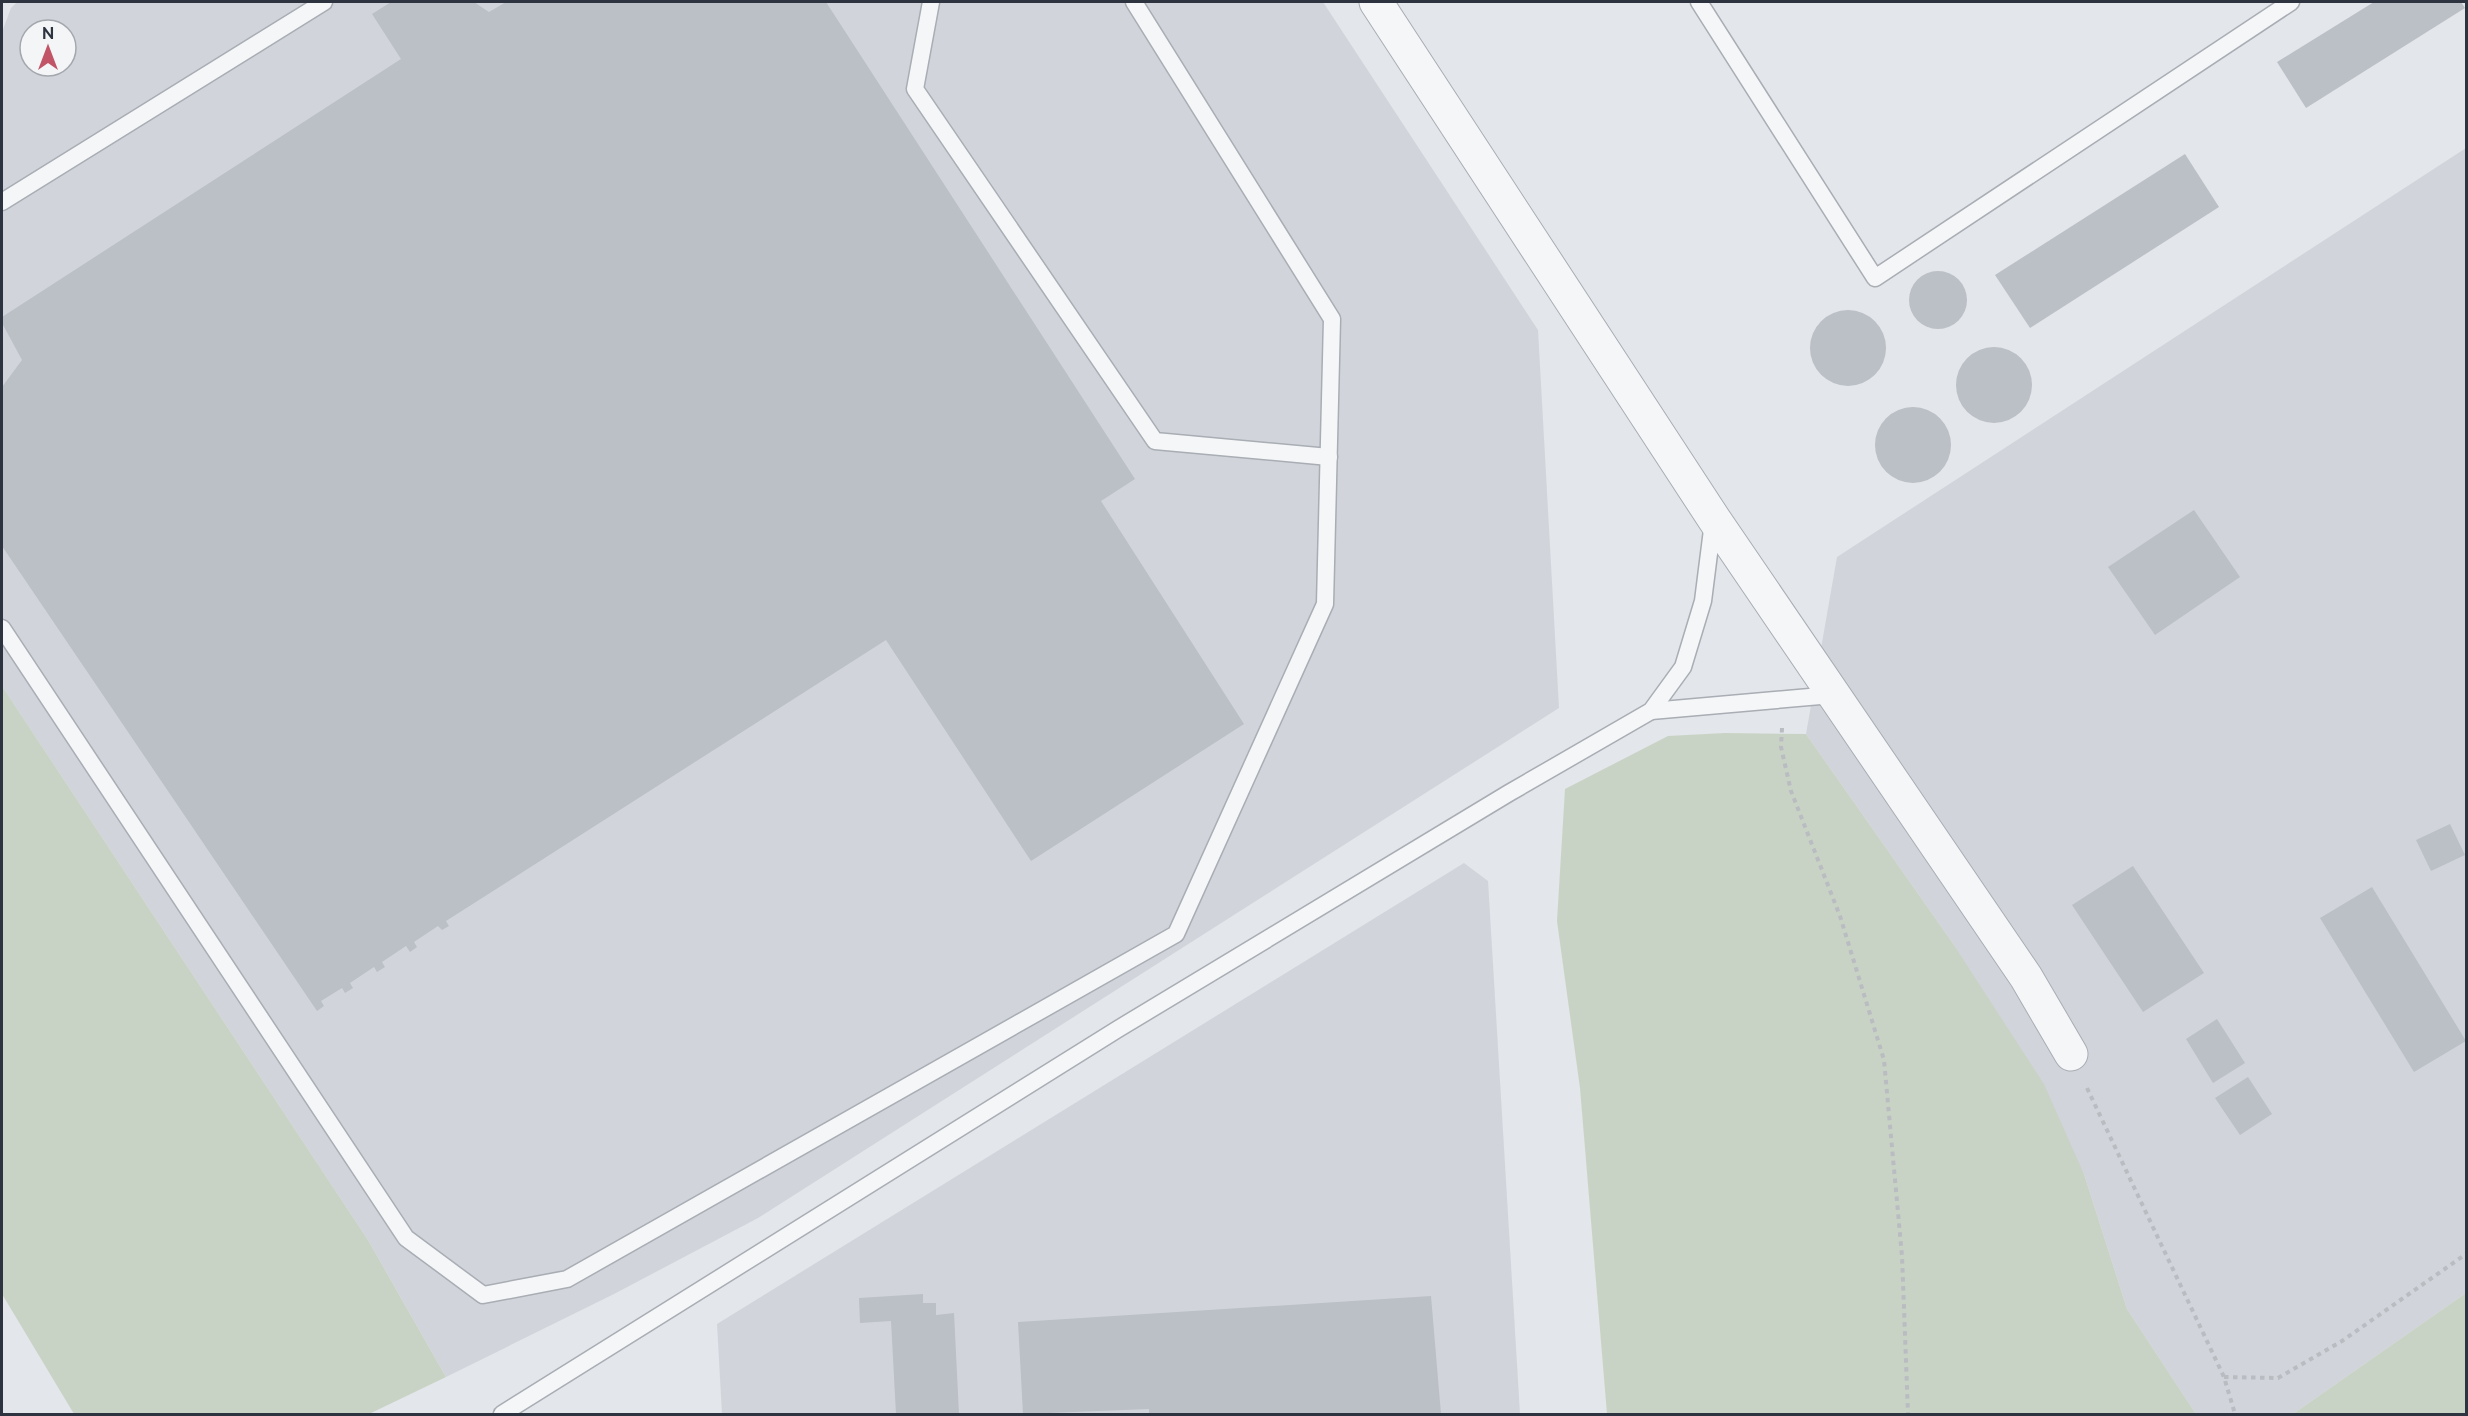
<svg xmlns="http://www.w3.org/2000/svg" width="2468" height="1416" font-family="Raleway,sans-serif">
<rect width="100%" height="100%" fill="#e3e6ea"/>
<g fill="#d1d5db" fill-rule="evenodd">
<path d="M17,2H1323L1538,330L1559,708L758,1218L614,1294L446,1377L368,1240L2,686V32L11,8ZM30,30H66V66H30Z"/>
<polygon points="2466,148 2466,1293 2293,1414 2196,1414 2127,1309 2084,1174 1952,942 1806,734 1837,557"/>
<polygon points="1464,863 1488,881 1520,1414 722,1414 717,1324"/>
</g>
<g fill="#c9d3c5">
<polygon points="2,686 368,1240 446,1377 369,1414 74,1414 2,1294"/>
<polygon points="1725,733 1806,734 1952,942 2044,1084 2084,1174 2127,1309 2196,1414 1607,1414 1580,1088 1557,921 1565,789 1668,736"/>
<polygon points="2466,1293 2466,1414 2293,1414"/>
</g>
<g fill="#bbbfc6">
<polygon points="391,2 474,2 489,12 506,2 826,2 1135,479 1101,501 1244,724 1031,861 886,640 446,921 449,926 442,930 438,926 414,942 417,947 410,952 406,946 382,962 385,967 377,972 374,967 350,983 353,988 345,993 342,988 321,1001 324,1006 317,1011 2,546 2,387 22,360 2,323 2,317 401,59 372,14"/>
<polygon points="2374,2 2461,2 2465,8 2306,108 2277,62"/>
<polygon points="2185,154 2219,207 2030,328 1995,275"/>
<circle cx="1938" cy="300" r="29"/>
<circle cx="1848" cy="348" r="38"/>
<circle cx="1994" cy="385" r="38"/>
<circle cx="1913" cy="445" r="38"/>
<polygon points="2194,510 2240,577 2155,635 2108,567"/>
<polygon points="2450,824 2465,855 2431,871 2416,840"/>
<polygon points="2133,866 2204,973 2143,1012 2072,905"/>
<polygon points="2372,887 2466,1041 2414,1072 2320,918"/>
<polygon points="2217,1019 2245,1063 2213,1083 2186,1039"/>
<polygon points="2248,1077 2272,1114 2240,1135 2215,1098"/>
<polygon points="923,1294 923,1303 936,1303 936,1315 954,1313 959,1414 896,1414 891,1321 860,1323 859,1298"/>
<polygon points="1431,1296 1441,1414 1149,1414 1149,1409 1023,1414 1018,1322"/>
</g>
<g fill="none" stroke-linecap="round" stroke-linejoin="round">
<g stroke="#a9adb4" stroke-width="19">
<g id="lane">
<polyline points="931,2 915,89 1155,441 1329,457"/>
<polyline points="1699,2 1875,278 2291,2"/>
<polyline points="2,202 324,2"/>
<polyline points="2,628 406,1238 483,1295 567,1279 1176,934 1325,604 1332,319 1134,2"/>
<polyline points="1651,711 1832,695"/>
<polyline points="502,1414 1118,1029 1509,793 1651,711 1683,667 1703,601 1713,522"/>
</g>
</g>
<g stroke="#a9adb4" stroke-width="35">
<polyline id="street" points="1376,2 1714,519 2026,977 2071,1054"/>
</g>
<g stroke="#b9bcc1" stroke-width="4" stroke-dasharray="4.5 4.5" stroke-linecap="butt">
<polyline points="1782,728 1781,747 1791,791 1840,916 1884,1060 1902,1256 1908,1414"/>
<polyline points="2087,1088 2224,1377 2235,1414"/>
<polyline points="2224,1377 2278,1378 2342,1341 2466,1254"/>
</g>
<use href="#lane" stroke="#f5f6f8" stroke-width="16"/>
<use href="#street" stroke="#f5f6f8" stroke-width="33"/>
</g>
<rect width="2468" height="1416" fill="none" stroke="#2d3440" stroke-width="6"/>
<g transform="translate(48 48)"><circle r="28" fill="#f3f5f7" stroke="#a4a8ae" stroke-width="1.5"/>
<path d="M0-4.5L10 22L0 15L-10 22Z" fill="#c15567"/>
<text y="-9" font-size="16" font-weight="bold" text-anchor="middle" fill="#2d3440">N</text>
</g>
</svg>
